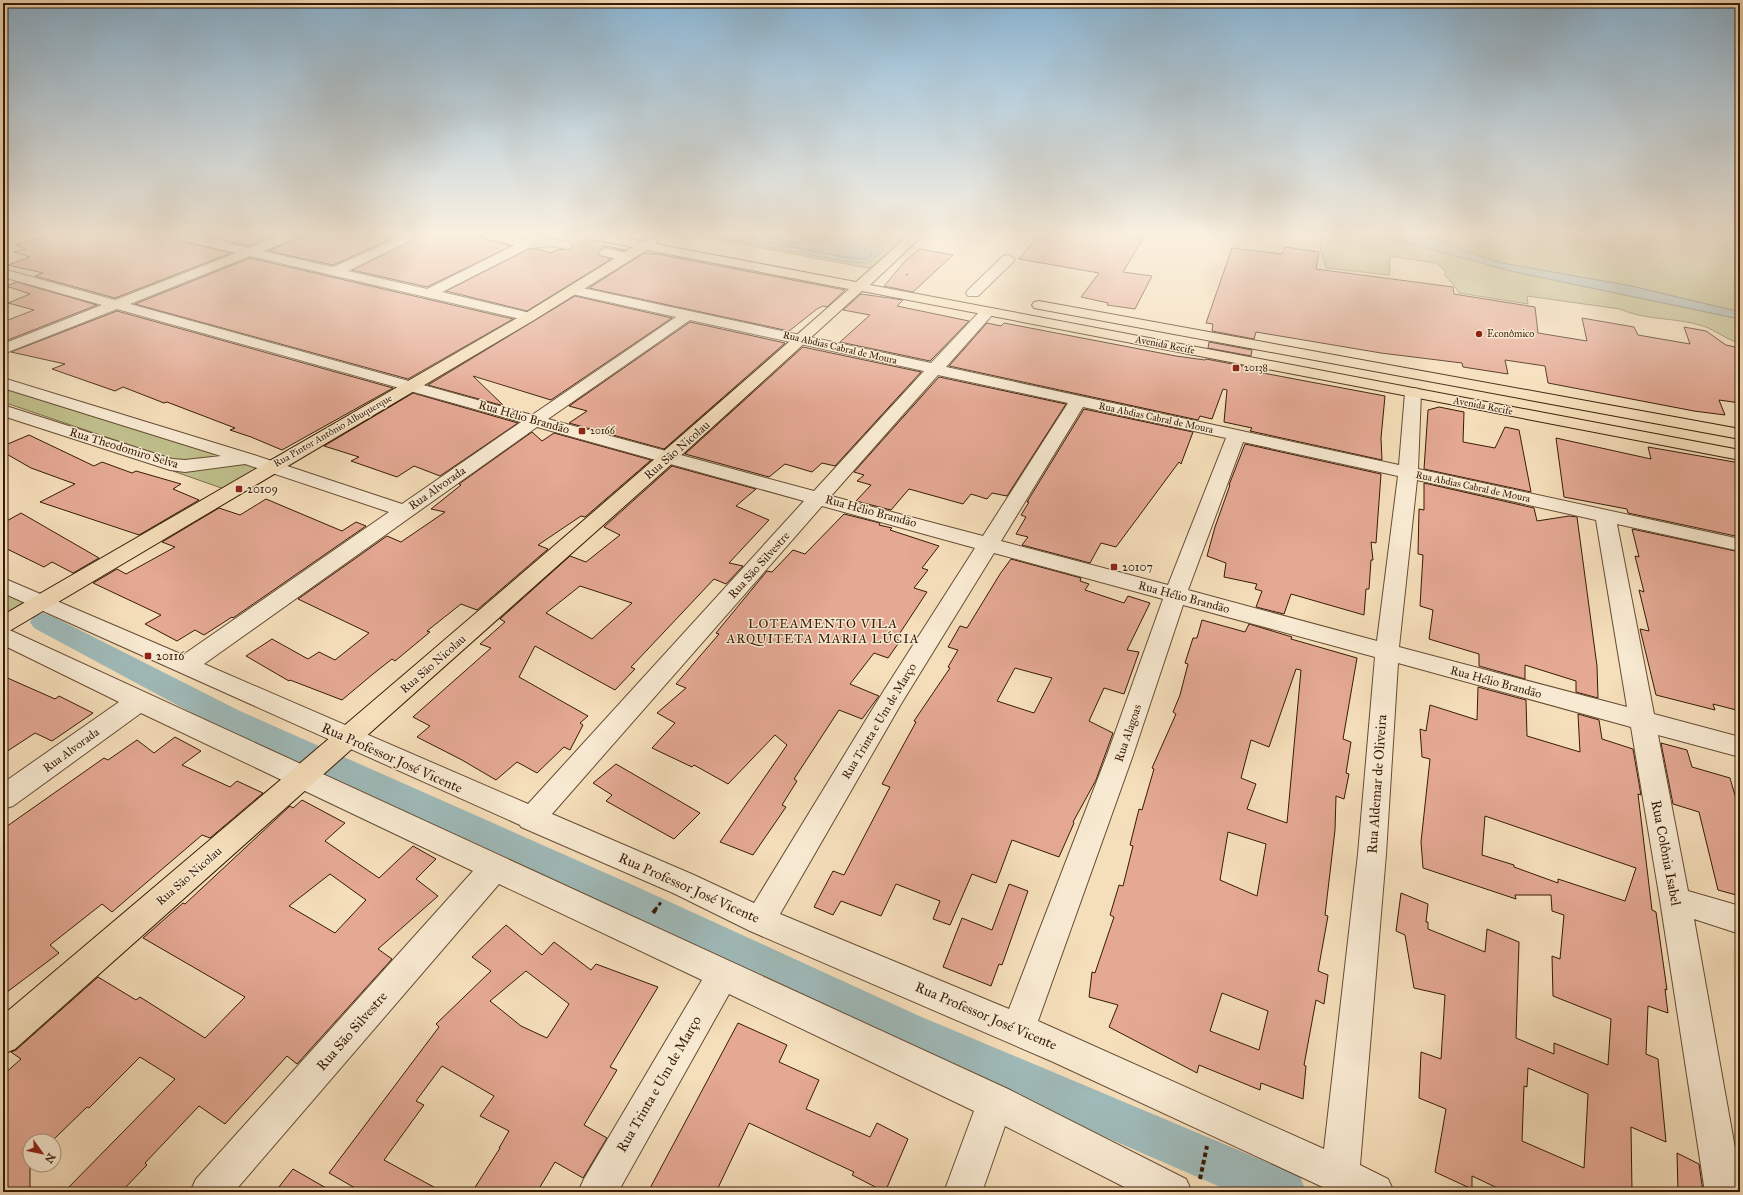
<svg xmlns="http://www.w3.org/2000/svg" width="1743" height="1195" font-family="'IM FELL Great Primer',serif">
<rect width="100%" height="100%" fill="#f5deba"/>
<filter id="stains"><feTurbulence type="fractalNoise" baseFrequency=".005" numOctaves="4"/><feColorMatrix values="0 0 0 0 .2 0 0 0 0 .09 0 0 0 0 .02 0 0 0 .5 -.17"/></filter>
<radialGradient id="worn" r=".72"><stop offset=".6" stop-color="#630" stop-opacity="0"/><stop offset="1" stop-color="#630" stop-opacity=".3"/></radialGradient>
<g fill="#c0c08c" stroke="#7c6e49">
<polygon points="693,235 913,235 874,267 868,268"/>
<path d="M1322,235H1379L1515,272L1740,319V343C1726,340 1716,330 1703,326C1676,317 1646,321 1620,309L1527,296L1528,304L1459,293L1453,284L1445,276V270L1436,263L1390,256L1389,275L1326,268L1320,248Z"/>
<polygon points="1412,235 1740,235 1740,312 1631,286 1502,263 1448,245 1444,243 1445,241"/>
<polygon points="13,390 235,457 180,462 3,402 3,392"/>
<polygon points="254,463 266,468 227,490 173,471"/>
<polygon points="3,588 29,599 3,615"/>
</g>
<g fill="#9fbab9" stroke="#757a71">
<polygon points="708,235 806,235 823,240 837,236 884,250 867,263 843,261"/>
<polygon points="1379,235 1412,235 1445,241 1444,243 1448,245 1502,263 1631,286 1740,312 1740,319 1515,272"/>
</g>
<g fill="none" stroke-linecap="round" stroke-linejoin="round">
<g stroke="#6b6a60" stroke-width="1">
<polyline points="728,235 844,257 866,259 872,254 871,251 849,244 842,235"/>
<polyline points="756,235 800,244 802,242 801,235"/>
</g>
<polygon fill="#9fbab9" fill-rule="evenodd" points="43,613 52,616 240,711 635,886 917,1015 1300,1176 1306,1192 1232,1192 889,1043 609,908 218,727 34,628 30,622 34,616"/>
</g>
<g fill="#e4a893" stroke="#371b06" fill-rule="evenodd">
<polygon points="51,235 170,235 173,239 231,253 115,298 35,276 43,273 8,265 30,257 14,252 25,249 16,245"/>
<polygon points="203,235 275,235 248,246"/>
<polygon points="299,235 400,235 333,265 268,251 297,239"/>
<polygon points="423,235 479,235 484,239 511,246 427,287 352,270"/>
<polygon points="1039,235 1141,235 1143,238 1123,272 1152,276 1135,309 1107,305 1108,303 1081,297 1099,273 1019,259"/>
<polygon points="576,240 626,250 624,251 604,247 598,252 599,255 611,259 527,311 446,291 529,249 536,249 551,253 559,249 566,250 571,249 573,246 572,242"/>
<polygon points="1285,247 1319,252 1316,269 1453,287 1454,294 1535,307 1538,333 1587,341 1582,318 1634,327 1638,335 1690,344 1684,327 1706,331 1726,345 1740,348 1740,403 1719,400 1725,415 1694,411 1548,383 1545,366 1505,360 1508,374 1463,367 1462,363 1381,353 1256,332 1254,339 1212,331 1213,324 1206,323 1232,248 1282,254"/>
<polygon points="920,249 953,255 913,292 884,286 905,261"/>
<polygon points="644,253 657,254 845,290 827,307 823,306 817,309 789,331 589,288"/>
<polygon points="250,258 513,319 408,379 135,304"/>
<polygon points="17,282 97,305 3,342 3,322 34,310 8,303 30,294 6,286"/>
<polygon points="861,294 903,300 897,306 969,321 930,361 840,342 870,315 843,310"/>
<polygon points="575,296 672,318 551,400 473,376 504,406 428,385"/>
<polygon points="117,311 393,388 282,450 251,437 230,430 235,428 167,402 164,403 123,387 115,391 52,369 65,364 11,352"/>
<polygon points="690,322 785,343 664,449 569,423 587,411 569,406"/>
<polygon points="987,323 1001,326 1004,323 1176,356 1205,360 1206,359 1248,367 1247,370 1385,396 1381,438 1382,460 1250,431 1252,428 1224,422 1227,390 1223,389 1212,419 1200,416 1198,420 949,366"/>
<polygon points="1209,342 1252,350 1251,356 1208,348"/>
<polygon points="803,347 921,372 835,466 822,463 812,472 785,464 769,477 685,454"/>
<polygon points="939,377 1066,404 1007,496 992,493 987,499 971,494 963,504 909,489 891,510 856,501 871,485 857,481 864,475 854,472"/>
<polygon points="413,393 518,423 440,476 414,466 397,477 351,461 359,457 324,446"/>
<polygon points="1439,407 1464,412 1463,442 1495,448 1505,427 1519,430 1531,492 1424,469 1428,410"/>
<polygon points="1084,409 1193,432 1181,464 1179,462 1116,547 1101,543 1090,563 1022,545 1028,537 1016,534 1026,517 1021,515 1029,502 1027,502"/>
<polygon points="532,432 542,441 554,433 651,460 585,517 581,516 538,545 548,549 477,610 461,604 427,631 430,632 395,661 392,659 373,674 342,700 290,680 289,681 246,656 272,639 308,659 319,652 335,660 369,633 298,599 387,536 401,542 445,512 431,509 461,485 459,484"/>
<polygon points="29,435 94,466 102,462 132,473 136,471 181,484 173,489 199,500 139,535 40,502 75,484 31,468 3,452 3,446"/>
<polygon points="1556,438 1651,459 1648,447 1740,463 1740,537 1628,513 1627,509 1564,497"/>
<polygon points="1245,444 1381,474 1376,543 1371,542 1373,560 1371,560 1369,589 1366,589 1364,615 1291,594 1284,614 1256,607 1262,591 1255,589 1257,584 1224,577 1226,563 1207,556 1215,527 1230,485 1229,485"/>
<path d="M672,466L756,489L736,506L769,520L729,563L743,566L726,584L714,579L631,667L635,669L615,690L535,646L519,677L588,716L580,723L583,725L570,750L564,747L537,773L517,762L496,780L462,760L417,737L430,726L413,717L491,648L480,644L505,622L500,619L570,556L586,562L620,535L604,527ZM580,586L632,603L592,639L546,613Z"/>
<polygon points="1424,483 1534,508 1537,521 1569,516 1577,517 1597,666 1598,698 1576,692 1576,681 1525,665 1525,679 1479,666 1479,654 1429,639 1433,610 1420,606 1423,555 1418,554 1419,509 1424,510"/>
<polygon points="266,499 342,531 356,522 366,526 233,618 232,617 204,635 195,630 177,641 145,624 161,615 93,583 117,569 126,574 175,547 162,542 219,508 240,515"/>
<polygon points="21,513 99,558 73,573 52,562 44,567 3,547 3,523"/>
<polygon points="844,514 880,523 879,525 892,528 890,530 939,546 922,568 928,570 914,588 927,592 896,639 900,641 888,658 874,653 850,684 879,696 862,719 839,710 794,779 797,781 782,805 786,807 753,855 720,842 787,745 775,735 728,784 694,765 692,767 652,748 675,723 657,713 686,688 676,684 719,634 716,633 767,571 772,572 793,550 805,554"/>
<polygon points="1632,529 1740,552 1740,711 1713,704 1715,710 1656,695 1640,629 1649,631 1639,590 1644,592 1635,556 1639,557"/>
<path d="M1011,559L1081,578L1080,581L1089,584L1085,590L1124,603L1128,596L1150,603L1127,650L1139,652L1124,694L1104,688L1089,721L1113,733L1096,780L1073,822L1074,823L1059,857L1012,840L996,883L972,874L950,925L933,919L940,901L896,884L881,916L841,901L833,915L814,907L833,871L844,875L890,787L882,784L916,722L914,721L950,668L948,667L958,650L948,647L960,626L967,628L1000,574ZM1015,668L1052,678L1034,713L997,701Z"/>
<path d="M1202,620L1245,632L1249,624L1292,637L1291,639L1357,658L1343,739L1351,742L1346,773L1349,774L1344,799L1336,796L1335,830L1325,915L1328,916L1318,971L1328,975L1324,1004L1316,1000L1304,1065L1306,1066L1303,1099L1261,1083L1260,1090L1199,1065L1197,1073L1109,1027L1118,1005L1089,997L1092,972L1095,973L1114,917L1110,915L1119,885L1123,886L1133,846L1130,845L1139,809L1142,810L1154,769L1152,768L1176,714L1173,712L1180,695L1188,664L1185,663L1193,638H1197ZM1296,669L1301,670L1287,823L1247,809L1256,784L1241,778L1251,740L1269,747ZM1228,832L1266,844L1257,896L1220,880ZM1222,993L1268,1011L1259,1050L1210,1031Z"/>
<polygon points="3,676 55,699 59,696 93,713 52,741 35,733 3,754"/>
<path d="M1478,687L1526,700L1527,736L1580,752L1578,714L1599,720L1602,739L1633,749L1641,795L1638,794L1652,910L1656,912L1667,990L1665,989L1668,1013L1648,1006L1646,1054L1658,1059L1666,1142L1631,1127L1632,1192H1506L1472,1176V1189L1435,1172L1446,1109L1419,1098L1421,1052L1441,1059L1445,995L1414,988L1405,935L1396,931L1401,893L1428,904L1426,922H1428V929L1485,952L1487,929L1519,942L1516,1038L1554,1054V1043L1608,1065L1611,1019L1553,996L1552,956L1560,959L1564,915L1552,911L1551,895H1515L1516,899L1423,868L1421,842L1430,759L1422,757L1420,729L1426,731L1430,705L1477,720ZM1485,816L1636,868L1625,901L1558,879V883L1514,867V865L1482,855ZM1528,1068L1588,1094L1584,1168L1522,1141L1524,1086L1527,1087Z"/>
<polygon points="175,737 201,751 182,765 230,787 237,781 263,793 210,838 202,835 112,912 102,904 50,945 59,953 3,995 3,829 104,758 108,760 137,740 154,753"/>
<polygon points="1661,743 1687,750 1692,767 1730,778 1740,813 1740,896 1718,890 1699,812 1673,804"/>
<polygon points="616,764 700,813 674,839 606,801 612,795 593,783"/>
<path d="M302,800L345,823L325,841L379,878L413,846L436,859L416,879L438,896L378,949L392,959L297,1064L287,1056L225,1124L199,1106L145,1163L147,1165L121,1192H64L175,1079L140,1057L89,1108L87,1107L52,1141H30V1192H3V1075L21,1059L11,1052L16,1050L98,977L136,1000L140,997L205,1038L245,997L143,938L183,903L185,904L290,806L293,808ZM330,874L366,900L335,933L289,906Z"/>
<polygon points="1009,884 1028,891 1002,965 999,964 991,986 943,967 962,918 992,930"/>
<path d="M506,925L542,955L554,942L591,970L596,964L658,987L610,1067L617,1070L584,1125L607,1138L583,1178L555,1162L537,1192H472L500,1148H499L509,1131L480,1116L494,1096L442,1066L416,1101L424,1105L384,1160L443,1192H362L329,1173L439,1027L436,1024L491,971L472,957ZM526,971L569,1004L547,1038L521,1026L490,1001Z"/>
<polygon points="738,1023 787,1045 779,1062 819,1080 806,1109 870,1137 877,1123 908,1139 885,1192 852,1175 854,1172 749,1123 716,1192 648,1192"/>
<polygon points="1677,1153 1699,1164 1703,1192 1678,1192"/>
<polygon points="293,1169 333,1192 275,1192"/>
</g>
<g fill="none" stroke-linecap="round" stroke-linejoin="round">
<polyline stroke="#cfb796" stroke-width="14" stroke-dasharray="14 7" stroke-linecap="butt" points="566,245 605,252"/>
<g stroke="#664c33" stroke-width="2">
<g id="minor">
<path d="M171,235H195L248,248L280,235H298L296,238L263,251L333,267L405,235H422L348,271L427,289L515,245L484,238L482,235H506L525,240L534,235H550L546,239L570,242L572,245L570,248L566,249L552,246L529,248L442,292L534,314L536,317L534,320L529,321L250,256L130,304L532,415L676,317L568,293L566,290L568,287L573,286L931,363L983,308H993L995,311L993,314L946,367L1399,465L1405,393L1407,389L1413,388L1419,389L1421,393L1418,469L1740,539V551L1617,524L1654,714L1740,737V757L1658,735L1688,891L1740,906V934L1694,919L1740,1176V1192H1705L1660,900L1631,727L1398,663L1386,854L1360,1165L1388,1179L1394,1192H1334L1327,1189L1051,1061L750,931L673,893L521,827L520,825L3,593V578L183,655L389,512L245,464L185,472L170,470L3,416V405L172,459L185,460L221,456L3,388V378L254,455L402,504L521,422L117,309L3,354V344L102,305L3,277V269L115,300L236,253L173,238ZM690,320L924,371L814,491L548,419ZM938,375L1068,403L983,536L831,496ZM1083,407L1226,438L1168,585L1001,541ZM537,427L804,501L528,804L204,664ZM1243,442L1398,476L1377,641L1188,590ZM1417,480L1596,520L1627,707L1399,647ZM822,506L975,548L883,692L754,903L694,875L552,814ZM994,553L1163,599L1107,755L1009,1009L780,914L901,704ZM1183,605L1375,657L1358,854L1324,1149L1038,1021L1133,755Z"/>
<polygon points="605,248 631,254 632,257 626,261 600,255 599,252"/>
<polygon points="1008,255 1015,259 1013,262 978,296 968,296 966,293 968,290 1003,256"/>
<polygon points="3,627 1008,1089 1186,1179 1192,1192 1134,1192 1005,1126 982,1192 944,1192 974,1111 729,994 618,1192 578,1192 584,1179 702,980 499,884 234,1192 190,1192 196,1179 473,871 141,713 13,806 3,809 3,783 119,702 3,645"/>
</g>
</g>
<g stroke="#371b06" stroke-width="2">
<g id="major">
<path d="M583,235H611L643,242L651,238L655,239L657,242L656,244L856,282L909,235H923L870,285L1740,450V460L862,291L674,462L15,1049L3,1054V1015C287,775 570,535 849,289L647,250L534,320L11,630L3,633V615L524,314L633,247L589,239Z"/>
<polygon points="1039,301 1740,429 1740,439 1034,308 1032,305 1034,302"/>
</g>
</g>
<polyline stroke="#371b06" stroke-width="1.5" stroke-dasharray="2 1.5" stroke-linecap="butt" points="906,275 908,274"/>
<polyline stroke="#371b06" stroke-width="3" stroke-dasharray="3.5 2.5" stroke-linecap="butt" points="655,910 662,901"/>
<g stroke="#371b06" stroke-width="4" stroke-dasharray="4.5 3" stroke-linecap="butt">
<polyline points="653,913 656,909"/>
<polyline points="1200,1179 1207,1146"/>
</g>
<use href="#minor" fill="#f8ead2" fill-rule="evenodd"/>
<use href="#major" fill="#f5deba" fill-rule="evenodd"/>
</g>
<linearGradient id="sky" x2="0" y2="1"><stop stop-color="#8bb6d5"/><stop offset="0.58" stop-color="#faf0e0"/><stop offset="1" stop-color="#faf0e0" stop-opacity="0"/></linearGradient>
<rect width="1743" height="403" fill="url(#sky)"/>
<g fill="#8f2418" stroke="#f8ead2" stroke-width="1.5">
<circle cx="1479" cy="334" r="4"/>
<rect x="1232" y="364" width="8" height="8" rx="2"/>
<rect x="578" y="427" width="8" height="8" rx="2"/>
<rect x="235" y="485" width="8" height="8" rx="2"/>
<rect x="1110" y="563" width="8" height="8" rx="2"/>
<rect x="144" y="652" width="8" height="8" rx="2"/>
</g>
<g text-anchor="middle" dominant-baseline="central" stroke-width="3" stroke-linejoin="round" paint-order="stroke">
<g font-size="10" fill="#371b06" stroke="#f8ead2" text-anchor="start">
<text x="1487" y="334">Econômico</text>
<text x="1244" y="368">20138</text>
<text x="590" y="431">20166</text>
</g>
<g font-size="10" fill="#371b06" stroke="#f8ead2">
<text transform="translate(1165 345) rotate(11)">Avenida Recife</text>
<text transform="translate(840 348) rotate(13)">Rua Abdias Cabral de Moura</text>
<text transform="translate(1483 406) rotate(11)">Avenida Recife</text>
<text transform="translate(1156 418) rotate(12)">Rua Abdias Cabral de Moura</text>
<text transform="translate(333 431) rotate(-30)">Rua Pintor Antônio Albuquerque</text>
<text transform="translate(1473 487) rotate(12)">Rua Abdias Cabral de Moura</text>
</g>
<g font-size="12" fill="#371b06" stroke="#f8ead2">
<text transform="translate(524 417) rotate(16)">Rua Hélio Brandão</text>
<text transform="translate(124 448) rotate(17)">Rua Theodomiro Selva</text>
<text transform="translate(677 450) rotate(-41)">Rua São Nicolau</text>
<text transform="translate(437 488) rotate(-35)">Rua Alvorada</text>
<text transform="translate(871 511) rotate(15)">Rua Hélio Brandão</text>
<text transform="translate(759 565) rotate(-48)">Rua São Silvestre</text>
<text transform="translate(1184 597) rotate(15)">Rua Hélio Brandão</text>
<text transform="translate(433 664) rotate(-41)">Rua São Nicolau</text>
<text transform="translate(1496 682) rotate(15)">Rua Hélio Brandão</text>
<text transform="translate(879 721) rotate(-59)">Rua Trinta e Um de Março</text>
<text transform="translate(1128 733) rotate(-71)">Rua Alagoas</text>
<text transform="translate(71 750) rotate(-36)">Rua Alvorada</text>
<text transform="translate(189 876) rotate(-41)">Rua São Nicolau</text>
</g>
<g font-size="12" fill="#371b06" stroke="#f8ead2" text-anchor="start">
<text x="247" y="489">20109</text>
<text x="1122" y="567">20107</text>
<text x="156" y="656">20116</text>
</g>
<g font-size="13" letter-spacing="1" fill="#371b06" stroke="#f8ead2">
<text x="823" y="624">LOTEAMENTO VILA<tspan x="823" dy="15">ARQUITETA MARIA LÚCIA</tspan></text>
</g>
<g font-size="14" fill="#371b06" stroke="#f8ead2">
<text transform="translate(392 758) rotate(24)">Rua Professor José Vicente</text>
<text transform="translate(1377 784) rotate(-86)">Rua Aldemar de Oliveira</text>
<text transform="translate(1666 853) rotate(79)">Rua Colônia Isabel</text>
<text transform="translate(689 888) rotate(24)">Rua Professor José Vicente</text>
<text transform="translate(986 1016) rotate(23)">Rua Professor José Vicente</text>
<text transform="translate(352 1031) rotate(-49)">Rua São Silvestre</text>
<text transform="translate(659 1084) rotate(-60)">Rua Trinta e Um de Março</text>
</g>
</g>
<rect width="1743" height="1195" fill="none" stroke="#f5deba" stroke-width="16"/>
<rect x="4" y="4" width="1735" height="1187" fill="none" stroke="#371b06" stroke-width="2"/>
<rect x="8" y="8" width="1727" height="1179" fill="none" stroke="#371b06"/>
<g transform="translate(42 1153) rotate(123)"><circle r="19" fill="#f8ead2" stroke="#ab9780"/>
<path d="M0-3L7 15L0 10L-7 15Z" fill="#8f2418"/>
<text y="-6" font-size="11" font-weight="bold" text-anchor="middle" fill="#371b06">N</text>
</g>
<rect width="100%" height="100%" filter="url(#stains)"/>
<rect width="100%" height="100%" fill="url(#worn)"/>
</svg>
